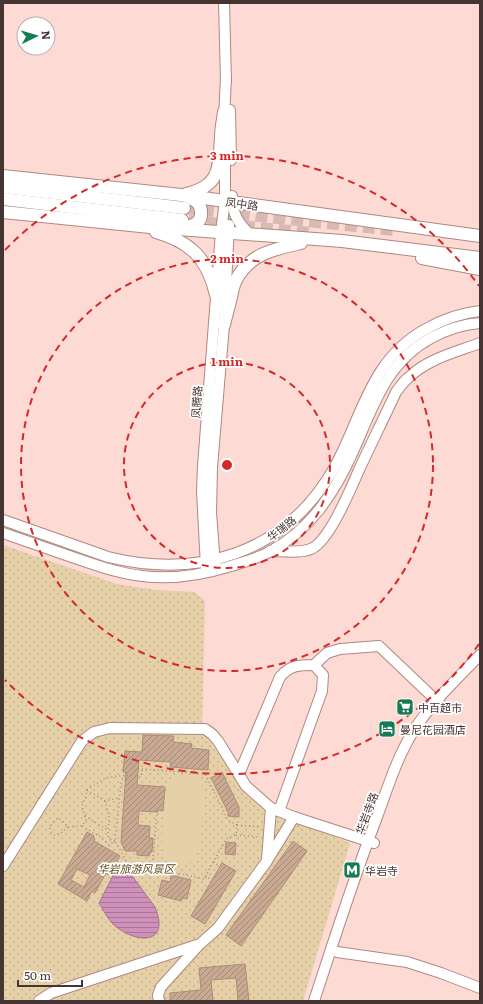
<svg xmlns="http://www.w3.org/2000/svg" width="483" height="1004" font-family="Literata,'Noto Sans SC',serif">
<defs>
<pattern id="park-dots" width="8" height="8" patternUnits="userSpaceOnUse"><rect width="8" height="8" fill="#e5d0a8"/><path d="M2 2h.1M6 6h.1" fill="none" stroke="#c6b391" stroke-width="1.8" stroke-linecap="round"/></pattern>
<pattern id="water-rules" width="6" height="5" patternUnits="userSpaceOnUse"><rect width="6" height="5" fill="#cf90ba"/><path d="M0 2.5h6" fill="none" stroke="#aa7698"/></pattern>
<pattern id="building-hatch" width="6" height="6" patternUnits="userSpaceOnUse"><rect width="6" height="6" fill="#c9a992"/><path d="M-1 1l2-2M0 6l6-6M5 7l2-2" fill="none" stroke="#a58a78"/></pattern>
</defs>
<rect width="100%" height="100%" fill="#fddbd4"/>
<polygon fill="url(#park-dots)" points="3,545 117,584 156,590 195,592 205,601 202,730 244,791 263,808 350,843 303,1001 3,1001"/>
<path fill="#e5d0a8" d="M182,775C187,775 193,775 197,778C200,780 202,785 203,788C205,797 201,847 197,855C194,861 188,864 182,864C175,864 167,862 164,855C160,847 164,795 168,786C171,780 176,777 182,775Z"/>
<path fill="url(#water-rules)" stroke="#a67591" d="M119,864L122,865L127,869L155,907C171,945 137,944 115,926C108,920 104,911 99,903Z"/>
<g fill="url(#building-hatch)" stroke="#ac8d77" fill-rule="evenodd">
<polygon points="143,735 174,736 173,742 192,744 191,748 209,750 208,770 170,767 171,762 139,760 137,785 165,787 163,811 158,810 158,812 139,811 138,825 150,826 149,838 153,838 152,852 150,852 149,856 137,855 137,851 125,851 121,842 126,772 123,772 125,751 142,752"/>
<polygon points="222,772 239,807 239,817 228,816 228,812 211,778"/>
<path d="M87,832L94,836L93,837L95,839L94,841L120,856L109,875L106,873L95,893L92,891L87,901L58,884ZM77,869L90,875L84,887L71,880Z"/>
<polygon points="293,841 307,851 241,946 226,935"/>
<polygon points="226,842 236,843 235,855 225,854"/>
<polygon points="222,863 236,871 205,924 191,916"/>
<polygon points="171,875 191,880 187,899 182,898 181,901 158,895 162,880 170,882"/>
<polygon points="245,964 249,1001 238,1001 236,978 211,980 213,1001 170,1001 170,993 201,990 199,968"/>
</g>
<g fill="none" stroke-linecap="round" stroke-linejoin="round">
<g stroke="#d8bab4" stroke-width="12" stroke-dasharray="12 6" stroke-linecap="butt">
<polyline points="184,208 393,230"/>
<polyline points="189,221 310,233"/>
</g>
<g stroke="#af8880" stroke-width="12">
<g id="minor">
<polyline points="224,3 226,82"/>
<polyline points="230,110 231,160"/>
<polyline points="224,120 226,76"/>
<path d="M232,196C232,213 238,224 251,235"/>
<path d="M3,520L108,557C198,579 284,554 333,470C362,419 369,360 426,329C442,320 461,313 480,311"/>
<path d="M3,533C26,541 49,549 72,557C95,565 117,573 142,576C172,580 202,575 231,566C244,562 259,558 271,551C289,541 306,526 319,510C331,494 342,476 350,458C372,412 383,364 431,338C446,330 463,324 480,323"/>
<path d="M270,551C282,551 302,554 313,548C331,537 350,490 359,470C371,444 384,418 396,392C400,387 403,382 408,378C427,359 456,352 480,343"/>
<polyline points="215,565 211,513 212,467 224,325 229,225"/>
<polyline points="206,567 202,491 203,466 221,232 225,200 225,150"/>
<path d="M239,774L280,677C290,665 299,665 314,665L327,653L340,649L379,646L441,705"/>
<polyline points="279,811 322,691 323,675 314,665"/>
<polyline points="267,860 271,808"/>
<polyline points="3,866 82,741 94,732 110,728 205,729 212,734 218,741 246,786 271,808 294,817 374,843"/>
<polyline points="337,952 407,962 441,973 480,988"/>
<polyline points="39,1001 51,993 200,944 218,928 267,861 294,817"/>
<polyline points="159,1001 158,995 161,987 198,946"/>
<path d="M314,1001C334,940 354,877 377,817C388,787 397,757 414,730C432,702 457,679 480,655"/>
</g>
</g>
<g stroke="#af8880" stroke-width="14">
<g id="major">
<polyline points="3,176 181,195 480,236"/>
<polyline points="3,187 184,208"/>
<path d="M186,194C221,186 219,167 221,137C221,128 223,120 224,112"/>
<polyline points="3,199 182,220"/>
<polyline points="3,212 150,227 342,241 480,258"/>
<path d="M184,227C193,226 202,223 201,212C201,208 200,206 198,203C194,200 190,198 186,196"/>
<path d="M156,232C191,242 208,259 216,295"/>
<polyline points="422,258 480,269"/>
<path d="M224,325C226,316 229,306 231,297C232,292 233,287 235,282C248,254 274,249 301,243"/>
</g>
</g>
<g stroke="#a68c87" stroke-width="1.5" stroke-dasharray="1 3" stroke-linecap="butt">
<polyline points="138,768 142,769 205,774 228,820 237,825 236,835 226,839 204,879 127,862 115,841 121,783 125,775 141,777 142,769"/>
<polyline points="87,790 105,778 125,775"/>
<polyline points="105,801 87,790 86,796 82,806 86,820 82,826 102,838 109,845 115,841"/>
<polyline points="85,816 108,830"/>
<polyline points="237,825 261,827"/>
<path d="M68,827L60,834L54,835C46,829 52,822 58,818L65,823L68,827L82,826"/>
<polyline points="236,835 260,837"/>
<polyline points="115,841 111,840 108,836 109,816 105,801 119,798"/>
<polyline points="213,862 220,866"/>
<polyline points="152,868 157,812"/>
<polyline points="205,876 212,880"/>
</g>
<use href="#minor" stroke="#fff" stroke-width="10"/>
<use href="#major" stroke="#fff" stroke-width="12"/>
</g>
<g fill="none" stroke="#d62828" stroke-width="2" stroke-dasharray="7 5">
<circle cx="227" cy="465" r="103"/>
<circle cx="227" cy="465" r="206"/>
<path d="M479 644A309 309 0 0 1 5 680M5 250A309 309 0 0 1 479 286"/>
</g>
<defs>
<g id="supermarket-square" transform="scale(0.9)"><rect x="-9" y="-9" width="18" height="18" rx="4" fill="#157b54" stroke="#fff"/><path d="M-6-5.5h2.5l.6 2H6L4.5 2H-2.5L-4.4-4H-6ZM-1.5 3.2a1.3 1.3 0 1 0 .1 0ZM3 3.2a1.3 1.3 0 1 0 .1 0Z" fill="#fff"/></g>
<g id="hotel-square" transform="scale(0.9)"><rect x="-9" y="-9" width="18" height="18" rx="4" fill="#157b54" stroke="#fff"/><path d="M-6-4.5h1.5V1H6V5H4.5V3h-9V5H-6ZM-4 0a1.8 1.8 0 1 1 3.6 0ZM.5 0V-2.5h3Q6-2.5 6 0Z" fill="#fff"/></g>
<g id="metro-square" transform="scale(0.9)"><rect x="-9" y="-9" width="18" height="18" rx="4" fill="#157b54" stroke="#fff"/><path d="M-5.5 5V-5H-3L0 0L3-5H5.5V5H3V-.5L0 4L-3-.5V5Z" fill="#fff"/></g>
</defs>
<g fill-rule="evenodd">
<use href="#supermarket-square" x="405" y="707"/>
<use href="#hotel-square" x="387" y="729"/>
<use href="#metro-square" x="352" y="870"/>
</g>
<g text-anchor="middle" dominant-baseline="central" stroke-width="3.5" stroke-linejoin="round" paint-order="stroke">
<g font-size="11" fill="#453532" stroke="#fff">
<text transform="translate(242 203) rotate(8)">凤中路</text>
<text transform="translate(196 402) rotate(-86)">凤腾路</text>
<text transform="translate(281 528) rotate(-38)">华瑞路</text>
<text transform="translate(366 813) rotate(-69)">华岩寺路</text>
</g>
<g font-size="11" fill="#453532" stroke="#fff" text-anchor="start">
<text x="418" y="707">中百超市</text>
<text x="400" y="729">曼尼花园酒店</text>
<text x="365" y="870">华岩寺</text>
</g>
<g font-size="11" font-style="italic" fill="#5f4813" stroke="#fff">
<text x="136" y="868">华岩旅游风景区</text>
</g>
</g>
<circle cx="227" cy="465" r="6" fill="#d62828" stroke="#fff" stroke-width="2"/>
<g font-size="12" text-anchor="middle" font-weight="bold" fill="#d62828" stroke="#fff" stroke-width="3.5" stroke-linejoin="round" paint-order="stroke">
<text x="227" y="160">3 min</text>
<text x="227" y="263">2 min</text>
<text x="227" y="366">1 min</text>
</g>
<rect width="483" height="1004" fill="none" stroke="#453532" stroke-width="8"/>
<g transform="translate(36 36) rotate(85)"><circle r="19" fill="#ffffff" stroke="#b5aead"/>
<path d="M0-3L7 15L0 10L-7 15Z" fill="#157b54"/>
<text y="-6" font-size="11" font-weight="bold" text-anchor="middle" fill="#453532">N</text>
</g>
<path d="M18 980v6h64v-6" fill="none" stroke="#453532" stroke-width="2"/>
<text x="24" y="980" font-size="12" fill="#453532" stroke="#ffffff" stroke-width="3" paint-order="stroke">50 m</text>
</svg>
